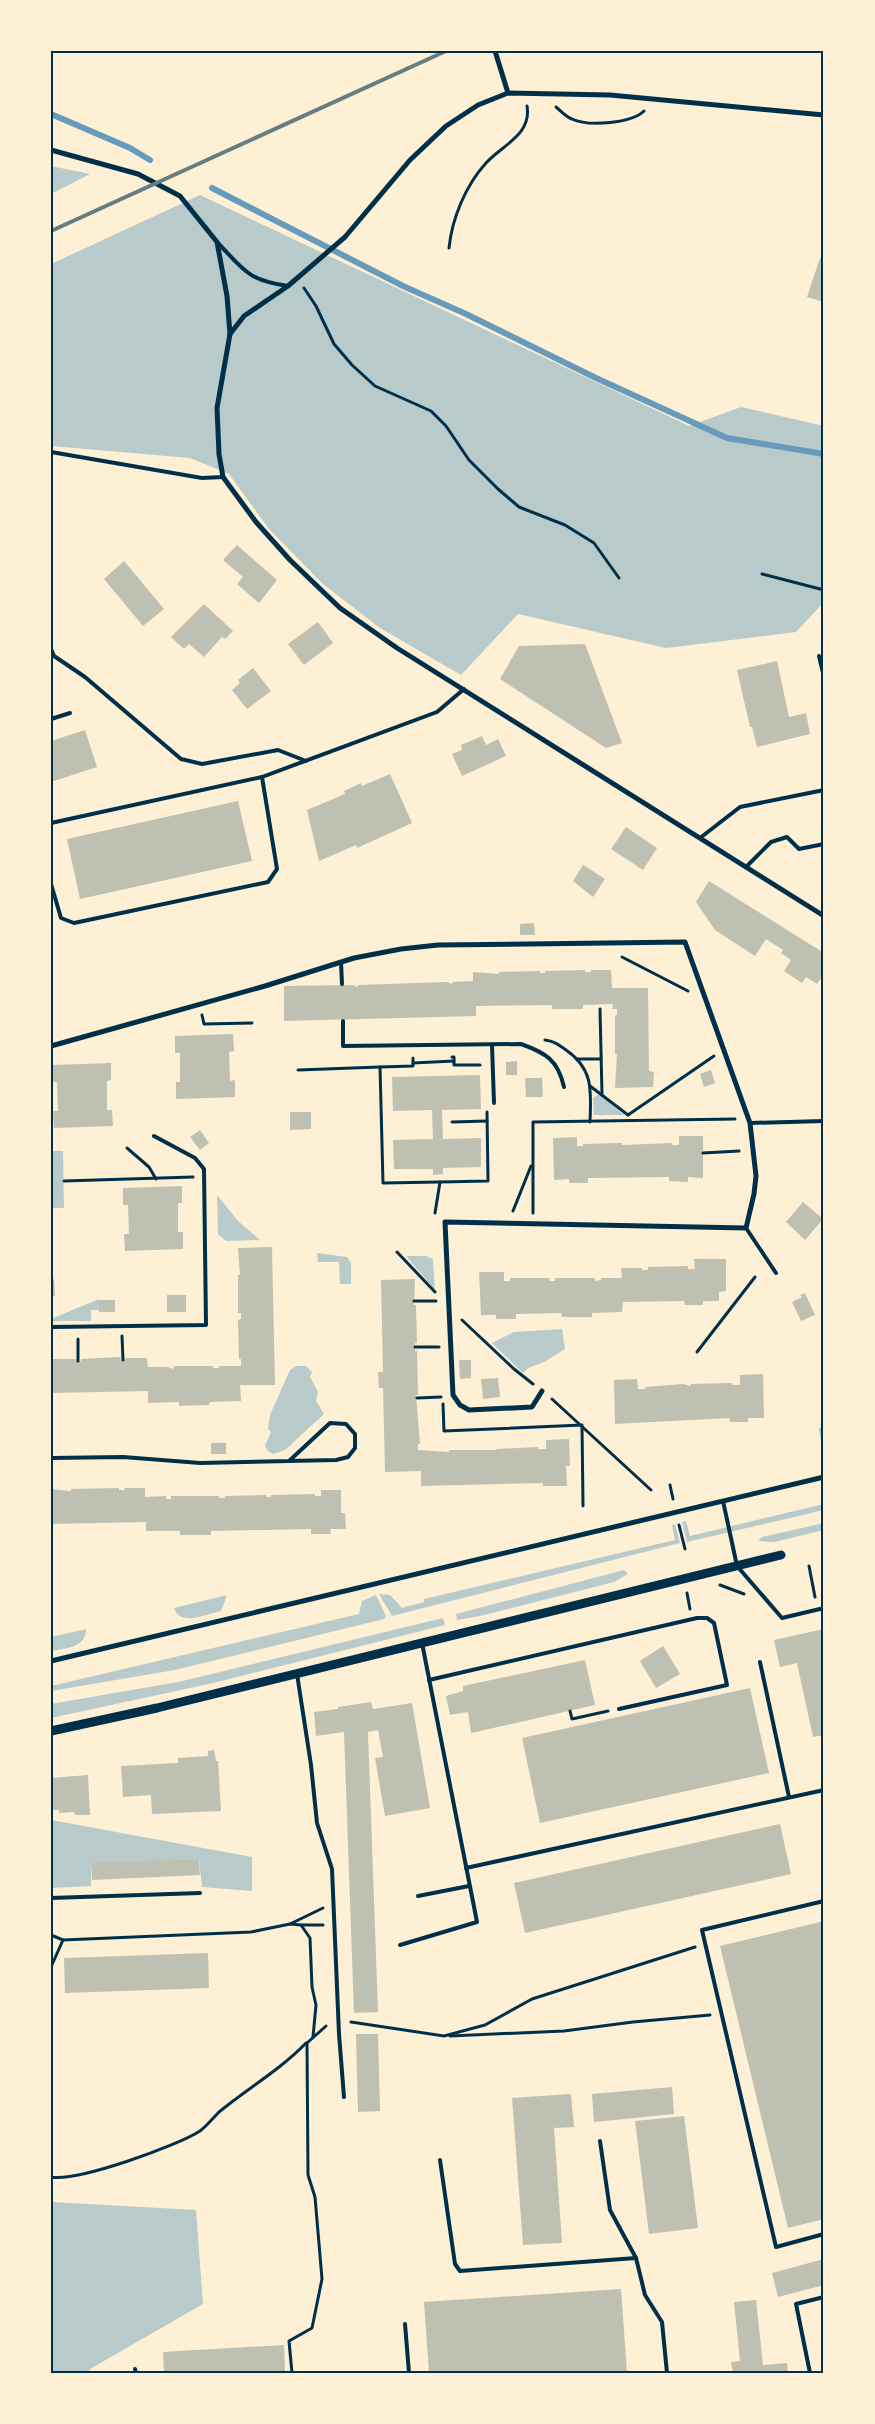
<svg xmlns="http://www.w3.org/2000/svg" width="875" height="2424" font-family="'Source Serif 4',serif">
<rect width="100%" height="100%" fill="#fdf0d5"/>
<g fill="#b9caca">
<polygon points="51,166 90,174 51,194"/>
<polygon points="200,195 689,426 741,407 824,426 824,602 796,632 666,648 518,614 461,675 380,628 323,584 269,529 229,474 190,458 51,446 51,264"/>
<polygon points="599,1094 624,1115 594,1115 593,1098"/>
<polygon points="51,1151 63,1151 64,1208 51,1208"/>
<polygon points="217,1195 238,1221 260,1240 226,1241 218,1234"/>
<polygon points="317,1253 347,1257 351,1263 351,1284 340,1284 339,1262 318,1262"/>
<polygon points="406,1256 426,1256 433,1259 435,1290"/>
<polygon points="99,1299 99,1310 91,1310 91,1321 51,1321 51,1319"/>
<polygon points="562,1329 565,1349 544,1362 528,1368 523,1373 492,1343 514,1332"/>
<polygon points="296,1366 306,1366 312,1372 310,1377 318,1392 316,1401 324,1414 285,1450 273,1454 268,1451 265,1446 271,1432 268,1429 270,1415 290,1370"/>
<polygon points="824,1504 824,1510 687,1542 682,1522 686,1521 690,1536"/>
<polygon points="824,1523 824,1530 774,1542 758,1541 762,1537"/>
<polygon points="675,1524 680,1543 392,1616 379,1594 390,1595 402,1608 424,1602 424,1599 675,1540 672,1525"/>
<polygon points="624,1570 628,1574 614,1582 480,1616 457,1620 456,1614"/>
<path d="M227,1595L221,1611C207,1614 180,1627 174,1608Z"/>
<polygon points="376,1595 386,1616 384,1619 175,1670 51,1691 51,1686 359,1614 362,1601"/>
<polygon points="443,1618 445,1625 213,1683 51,1718 51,1704 178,1682"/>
<path d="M86,1629C86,1648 66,1648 51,1651V1637Z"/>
<polygon points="51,1820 252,1857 252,1891 202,1887 199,1859 91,1864 91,1886 51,1888"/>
<polygon points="51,2202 196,2210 203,2304 90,2369 89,2373 51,2373"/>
</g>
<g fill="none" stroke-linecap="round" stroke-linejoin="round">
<g stroke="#669bbc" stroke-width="6">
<polyline points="51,114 130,148 150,160"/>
<polyline points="212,188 403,286 466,314 596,378 727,438 824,454"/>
</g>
</g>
<g fill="#bec0b2">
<polygon points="820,258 824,259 824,302 807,297"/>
<polygon points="237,545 277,580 259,603 237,584 243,577 223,560"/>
<polygon points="124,561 164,609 143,626 104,579"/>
<polygon points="204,604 233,631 225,639 222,637 204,657 189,644 184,649 171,637"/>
<polygon points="318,622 333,643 304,665 288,644"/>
<polygon points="585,644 622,743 606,748 500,679 519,646"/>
<polygon points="777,661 789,717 806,713 810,734 757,747 752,727 750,727 737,670"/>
<polygon points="253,668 271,691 247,709 232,690 240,683 238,680"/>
<polygon points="85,730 97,767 51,782 51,741"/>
<polygon points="482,736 486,745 498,739 506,756 462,776 452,754 462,750 461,745"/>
<polygon points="390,774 412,823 357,848 356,845 319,861 307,810 345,794 344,791 361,783 362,786"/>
<polygon points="238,801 252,861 80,899 67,839"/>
<polygon points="626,827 657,848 643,870 611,849"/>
<polygon points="583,865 605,879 593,897 573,881"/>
<polygon points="709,881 824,953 824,974 817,984 806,977 802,983 784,971 791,960 781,953 783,950 766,939 755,956 715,930 696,902"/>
<polygon points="534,923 535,935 520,935 520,924"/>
<polygon points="585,970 585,972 591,972 591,970 611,970 612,988 648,988 649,1071 654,1072 653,1087 615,1088 617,1054 615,1054 615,1016 617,1015 617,1009 612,1009 613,1004 583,1005 583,1009 552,1009 552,1005 476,1006 476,1016 284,1021 284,986 352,985 358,987 358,985 447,982 452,984 453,982 473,981 473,972 499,974 499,972 540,971 540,973 545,973 545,971"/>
<polygon points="233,1034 234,1051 229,1052 230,1081 235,1080 235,1097 176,1099 176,1082 180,1082 180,1053 175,1053 175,1036"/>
<polygon points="517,1061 517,1075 506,1075 506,1062"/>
<polygon points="111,1063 111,1080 107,1081 107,1110 112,1110 113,1126 54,1128 53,1111 58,1111 57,1082 52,1082 52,1065"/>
<polygon points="711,1070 715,1083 704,1087 700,1074"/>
<polygon points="480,1075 481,1109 442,1110 443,1139 481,1138 481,1167 443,1168 443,1174 433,1175 433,1169 394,1169 393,1140 433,1139 432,1110 393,1111 392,1077"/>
<polygon points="525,1078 542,1078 543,1097 526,1097"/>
<polygon points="290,1112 311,1112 311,1129 290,1130"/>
<polygon points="200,1130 209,1143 200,1150 190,1137"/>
<polygon points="679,1136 703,1136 703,1178 688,1177 688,1182 669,1181 669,1177 588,1178 588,1183 569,1183 569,1179 554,1180 553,1138 577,1137 577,1146 583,1146 583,1144 622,1143 622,1145 672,1143 672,1145 679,1145"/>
<polygon points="182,1186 182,1203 178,1203 178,1232 183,1232 183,1249 125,1251 124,1234 129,1234 128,1205 123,1205 123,1188"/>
<polygon points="803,1202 823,1219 805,1240 786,1222"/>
<polygon points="272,1247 275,1385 240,1385 241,1401 210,1402 209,1405 179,1406 179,1402 148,1403 148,1391 51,1393 51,1359 75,1359 76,1361 81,1361 81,1359 120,1357 121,1360 123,1360 127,1358 147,1358 148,1367 168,1367 174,1369 174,1366 213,1366 213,1368 219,1368 219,1366 241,1366 241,1359 239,1359 238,1320 241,1319 241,1313 238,1313 238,1275 240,1275 238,1248"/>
<polygon points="694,1259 726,1259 726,1291 719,1292 719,1301 703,1301 703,1305 685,1305 684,1301 623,1302 622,1312 592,1313 592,1317 562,1317 561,1313 516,1314 516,1319 496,1319 496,1315 481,1315 479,1272 504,1272 504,1281 510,1281 510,1278 549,1278 550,1281 555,1281 555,1278 595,1278 595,1281 601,1280 601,1278 622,1278 621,1268 642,1268 642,1270 648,1270 648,1267 688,1266 688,1269 695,1269"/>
<polygon points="51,1279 54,1279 55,1296 51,1296"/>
<polygon points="415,1279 414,1305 416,1305 417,1343 415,1343 415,1351 417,1351 418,1395 416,1395 420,1444 418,1444 418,1450 449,1452 449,1450 496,1450 496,1449 538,1447 538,1449 546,1449 546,1440 569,1439 570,1466 566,1466 567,1486 543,1486 543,1483 421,1486 421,1471 385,1472 383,1388 379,1388 378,1372 383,1372 381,1280"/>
<polygon points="805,1293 815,1315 801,1321 792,1302 802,1297 800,1295"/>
<rect x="167" y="1295" width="19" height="17"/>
<rect x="99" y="1300" width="16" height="12"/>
<polygon points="459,1360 471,1360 471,1378 460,1379"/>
<polygon points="763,1374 764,1418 748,1418 748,1422 730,1422 729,1418 615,1424 614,1380 637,1379 638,1389 645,1389 645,1387 683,1384 691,1386 691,1384 732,1383 733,1385 740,1385 740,1375"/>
<polygon points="498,1378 500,1397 483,1399 481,1379"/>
<polygon points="824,1427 824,1442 821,1442 819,1428"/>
<rect x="211" y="1443" width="15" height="11"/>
<polygon points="119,1488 119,1490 125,1490 124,1488 145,1488 145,1497 166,1496 166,1499 171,1499 171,1496 219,1496 219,1498 225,1498 225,1496 266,1495 266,1497 271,1497 271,1495 315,1494 315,1496 321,1496 321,1490 341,1490 341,1513 345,1513 346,1529 330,1529 331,1534 311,1534 311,1529 211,1531 211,1535 180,1535 180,1531 146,1531 146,1522 51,1524 51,1489 71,1491 71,1489"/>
<polygon points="824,1629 824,1735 813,1737 797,1663 780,1667 774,1640"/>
<polygon points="663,1646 680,1674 656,1688 640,1661"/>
<polygon points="585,1660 595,1705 471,1733 468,1712 450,1715 446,1696 463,1691 463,1686"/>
<polygon points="750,1688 769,1773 540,1823 522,1738"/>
<polygon points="371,1702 373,1709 412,1703 430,1808 385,1816 375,1758 383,1757 378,1730 368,1732 378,2012 354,2013 344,1732 316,1736 314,1712 338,1709 338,1707"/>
<polygon points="214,1750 216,1761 218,1761 221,1811 152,1814 151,1795 123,1797 121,1766 178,1763 178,1758 208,1756 208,1751"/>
<polygon points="88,1775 90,1815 75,1815 74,1812 59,1813 59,1810 51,1810 51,1778"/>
<polygon points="780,1824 791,1874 525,1933 514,1883"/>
<polygon points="199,1859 200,1875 92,1880 91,1863"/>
<polygon points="824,1921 824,2219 788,2228 720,1946"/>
<polygon points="208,1953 209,1988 65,1993 64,1958"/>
<polygon points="356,2034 378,2034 380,2111 358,2112"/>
<polygon points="672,2087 674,2114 594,2122 592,2094"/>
<polygon points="571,2094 574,2127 554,2128 562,2243 523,2245 512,2098"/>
<polygon points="684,2116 698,2228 649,2234 635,2121"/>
<polygon points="824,2259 824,2285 778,2297 772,2273"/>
<polygon points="621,2289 627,2373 429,2373 424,2302"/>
<polygon points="756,2300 763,2365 787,2363 788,2373 733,2373 731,2362 740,2361 734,2302"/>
<polygon points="284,2345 285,2373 164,2373 163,2352"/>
</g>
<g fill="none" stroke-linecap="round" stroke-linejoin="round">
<g stroke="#003049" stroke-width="3">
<path d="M556,107C561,111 566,117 572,119C589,127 632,123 644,111"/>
<path d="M449,248C452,218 466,185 486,163C502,145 532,135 527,106"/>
<polyline points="304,288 316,306 334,344 352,365 375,386 431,411 446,426 469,460 498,489 519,507 565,525 594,543 619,578"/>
<polyline points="762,574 824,590"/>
<polyline points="622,957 688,991"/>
<polyline points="600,1009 602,1094"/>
<polyline points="202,1015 204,1024 252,1023"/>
<path d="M545,1040C554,1041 559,1045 566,1050C594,1069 591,1092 590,1122"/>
<polyline points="452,1057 454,1057 454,1065 480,1065"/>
<polyline points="413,1058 413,1066 380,1067 383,1183 440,1182"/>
<polyline points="577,1059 601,1059"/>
<polyline points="413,1063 454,1061"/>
<polyline points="298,1070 380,1067"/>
<polyline points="590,1086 628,1115"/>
<polyline points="628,1115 714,1056"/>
<polyline points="452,1122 487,1121"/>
<polyline points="127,1148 149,1167 156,1179"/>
<polyline points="703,1153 739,1151"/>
<polyline points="64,1181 193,1177"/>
<polyline points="513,1211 531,1166"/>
<polyline points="435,1213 440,1182 488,1181 487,1112"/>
<polyline points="533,1213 533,1122 735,1119"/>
<polyline points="397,1252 435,1292"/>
<polyline points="414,1301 436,1301"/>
<polyline points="462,1320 514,1369 533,1384"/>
<polyline points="122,1336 123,1360"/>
<polyline points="78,1339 78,1361"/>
<polyline points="415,1347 439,1347"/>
<polyline points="697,1352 755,1277"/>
<polyline points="417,1398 441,1397"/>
<polyline points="552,1399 651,1490"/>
<polyline points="443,1404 444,1431 582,1425 583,1506"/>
<polyline points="670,1485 673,1499"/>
<polyline points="679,1525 685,1549"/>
<polyline points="809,1566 815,1597"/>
<polyline points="720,1585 744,1594"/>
<polyline points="687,1593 690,1609"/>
<polyline points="570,1711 572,1719 608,1711"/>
<polyline points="290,1924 323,1908"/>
<polyline points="301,1925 323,1925"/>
<polyline points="51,1935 63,1940 51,1967"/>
<polyline points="63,1940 251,1932 290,1924 301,1925 310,1938 312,1987 316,2005 313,2037"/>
<polyline points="351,2022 444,2036 485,2025 532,1999 695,1947"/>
<polyline points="450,2036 564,2031 633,2022 710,2015"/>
<path d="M51,2177C77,2182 177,2146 200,2131C207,2126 213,2118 219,2112C248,2088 280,2070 306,2043"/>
<polyline points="292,2373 289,2341 312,2328 322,2279 315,2197 308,2175 307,2043 326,2026"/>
</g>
<g stroke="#003049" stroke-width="4">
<path d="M217,242C244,270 247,280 288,286"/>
<polyline points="51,452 202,478 223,477"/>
<polyline points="51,649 54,656 85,677 181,759 202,764 278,750 306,761"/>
<polyline points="819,656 824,677"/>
<polyline points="51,719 70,713"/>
<polyline points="51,823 262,777 437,712 464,689"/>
<polyline points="700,838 740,807 824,790"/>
<polyline points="746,867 771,842 787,837 799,849 824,844"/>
<polyline points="51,884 61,918 74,923 268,882 277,869 262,777"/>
<polyline points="341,962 342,984"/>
<path d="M343,1021V1046L521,1044C546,1053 558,1060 564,1087"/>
<polyline points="492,1045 494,1103"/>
<polyline points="750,1123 824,1121"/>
<polyline points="746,1228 776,1273"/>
<polyline points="51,1327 206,1325 204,1169 195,1158 154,1136"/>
<polyline points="51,1458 123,1457 200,1463 336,1460 348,1457 355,1448 355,1434 346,1424 330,1423 289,1461"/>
<polyline points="723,1501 737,1566 782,1618 824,1608"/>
<polyline points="760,1662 789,1797"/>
<polyline points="297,1674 311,1765 317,1823 332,1869 339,2034 344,2097"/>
<polyline points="429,1680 697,1618 707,1618 714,1623 727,1685 619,1709"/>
<polyline points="466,1868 824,1790"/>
<polyline points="418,1896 469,1886"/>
<polyline points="51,1898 200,1893"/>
<polyline points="824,1901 702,1930 776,2247 824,2234"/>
<polyline points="400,1945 477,1922 422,1643"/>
<polyline points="600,2141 610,2210 636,2258"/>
<polyline points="440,2160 455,2264 460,2271 636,2258 645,2295 662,2322 667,2373"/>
<polyline points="405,2324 409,2373"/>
<polyline points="135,2369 136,2373"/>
<polyline points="810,2373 796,2304 824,2297"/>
</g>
<g stroke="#003049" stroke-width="5">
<polyline points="495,51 508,93"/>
<polyline points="51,150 138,174 180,196 217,242 227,296 230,334 217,408 219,454 223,477 256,522 290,560 340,608 397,648 824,916"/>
<polyline points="230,334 244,316 288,286 345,237 410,160 446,126 478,105 508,93 610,95 824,115"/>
<polyline points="51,1046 265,986 354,958 401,949 438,945 685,942 750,1123 756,1176 754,1194 746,1228 445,1222 453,1395 460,1405 469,1410 532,1407 542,1391"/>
<polyline points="51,1661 824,1477"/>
</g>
<polyline stroke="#003049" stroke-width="9" points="51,1731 157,1708 781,1555"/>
<polyline stroke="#657d81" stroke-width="4" points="51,231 446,51"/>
</g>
<rect width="875" height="2424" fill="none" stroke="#fdf0d5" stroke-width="105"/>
<rect x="52" y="52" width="770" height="2320" fill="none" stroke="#003049" stroke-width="2"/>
</svg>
